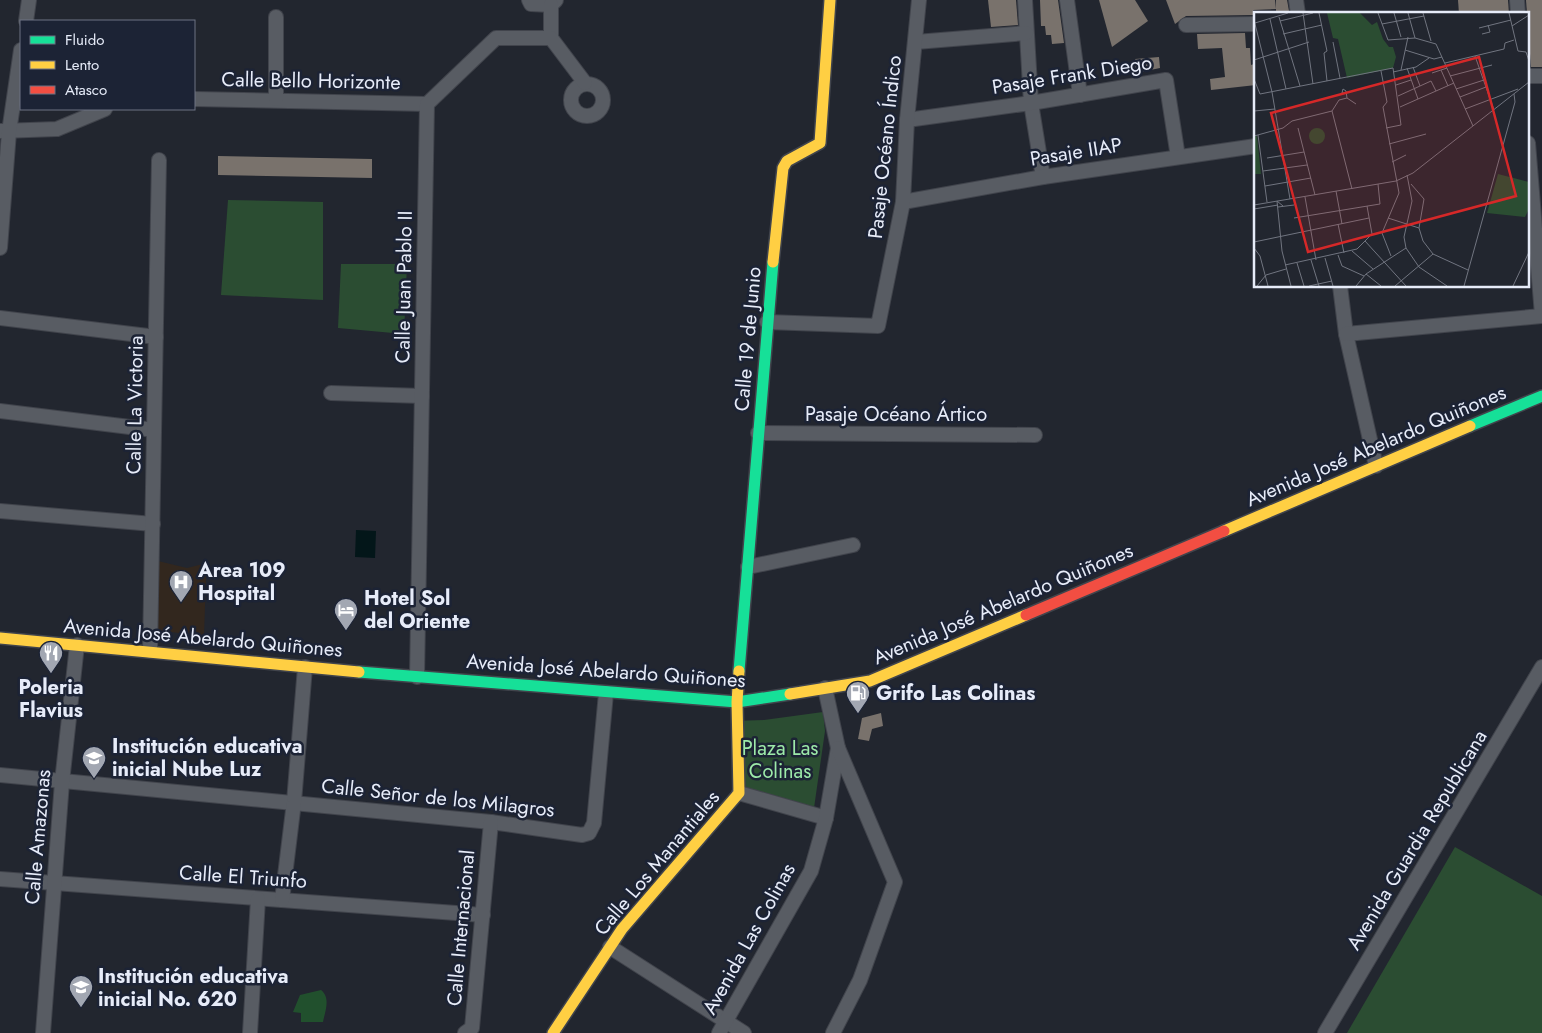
<svg xmlns="http://www.w3.org/2000/svg" width="1542" height="1033" font-family="Jost,sans-serif">
<rect width="100%" height="100%" fill="#22262f"/>
<polygon fill="#32271e" points="158,561 187,568 203,564 206,576 204,636 154,630"/>
<g fill="#2b4d32">
<polygon points="228,200 323,202 323,300 221,295"/>
<polygon points="341,264 407,264 404,334 338,328"/>
<polygon points="823,712 825,731 814,808 735,787 733,721 764,720"/>
<polygon points="1455,847 1542,896 1542,1033 1347,1033"/>
</g>
<path fill="#21502d" d="M321,990C331,998 325,1011 323,1022H301V1013L293,1012L300,995Z"/>
<polygon fill="#031619" points="356,530 376,531 375,558 355,557"/>
<g fill="#79726c">
<polygon points="988,0 1016,0 1018,25 991,27"/>
<polygon points="1040,0 1058,0 1064,43 1052,44 1051,35 1046,35 1045,26 1041,26"/>
<polygon points="1099,0 1135,0 1148,21 1112,47"/>
<polygon points="1166,0 1275,0 1276,9 1253,10 1254,15 1186,16 1175,24"/>
<polygon points="1276,0 1287,0 1289,11 1276,12"/>
<polygon points="1458,0 1508,0 1509,14 1459,14"/>
<polygon points="1526,0 1542,0 1542,67 1531,67"/>
<polygon points="1245,33 1246,48 1250,48 1251,65 1254,64 1256,85 1211,90 1210,79 1225,77 1222,48 1198,49 1197,34"/>
<polygon points="1159,57 1160,68 1136,73 1135,59"/>
<polygon points="218,156 372,159 372,178 218,175"/>
<polygon points="881,713 883,726 872,729 869,741 858,739 862,718"/>
</g>
<g fill="none" stroke-linecap="round" stroke-linejoin="round">
<g stroke="#41444c" stroke-width="16">
<g id="street">
<polyline points="529,0 531,4 551,5 556,0"/>
<polyline points="1025,0 1031,103 1043,177"/>
<polyline points="1067,0 1080,95"/>
<polyline points="1296,0 1298,14"/>
<polyline points="1517,0 1518,14"/>
<polyline points="26,21 29,0"/>
<polyline points="1186,25 1256,24"/>
<polyline points="551,38 551,5"/>
<polyline points="916,42 1026,33"/>
<polyline points="1528,76 1542,76"/>
<circle cx="587" cy="100" r="16"/>
<polyline points="194,99 427,104"/>
<polyline points="276,99 276,17"/>
<polyline points="907,120 1031,103 1166,80 1178,157"/>
<polyline points="1,131 57,129 105,109"/>
<polyline points="1528,143 1542,315"/>
<polyline points="903,202 1043,177 1256,146"/>
<polyline points="0,248 9,132 21,50"/>
<polyline points="1340,286 1346,334 1376,466"/>
<polyline points="0,318 156,337"/>
<polyline points="767,322 878,326 903,202 907,120 919,0"/>
<polyline points="1346,334 1542,316"/>
<polyline points="331,393 422,396"/>
<polyline points="0,411 154,430"/>
<polyline points="758,433 1035,435"/>
<polyline points="0,511 153,524"/>
<polyline points="748,567 853,545"/>
<polyline points="150,651 159,160"/>
<polyline points="417,677 427,104 496,38 551,38 585,83"/>
<polyline points="0,775 491,822 582,835 589,833 594,823 606,693"/>
<polyline points="739,793 826,818"/>
<polyline points="0,879 483,915"/>
<polyline points="282,900 294,802 305,667"/>
<polyline points="610,947 744,1033"/>
<polyline points="43,1033 62,782 77,645"/>
<polyline points="250,1033 258,899"/>
<polyline points="465,1033 472,1028 491,822"/>
<polyline points="719,1033 811,871 826,818 838,748 825,688"/>
<polyline points="833,1033 860,980 895,882 838,748"/>
<polyline points="1325,1033 1542,667"/>
</g>
</g>
<g stroke="#41444c" stroke-width="14">
<g id="fast">
<polyline points="1470,426 1542,396"/>
<polyline points="739,671 773,262"/>
<polyline points="359,672 737,702 790,694"/>
</g>
</g>
<g stroke="#41444c" stroke-width="14">
<g id="slow">
<polyline points="773,262 783,168 787,161 820,143 830,0"/>
<polyline points="1224,531 1470,426"/>
<polyline points="0,638 359,672"/>
<polyline points="790,694 870,681 1026,615"/>
<polyline points="553,1033 622,929 739,793 737,702 739,671"/>
</g>
</g>
<g stroke="#41444c" stroke-width="14">
<polyline id="jam" points="1026,615 1224,531"/>
</g>
<use href="#street" stroke="#585c63" stroke-width="14"/>
<use href="#fast" stroke="#16e098" stroke-width="11"/>
<use href="#slow" stroke="#ffcf43" stroke-width="11"/>
<use href="#jam" stroke="#f24e42" stroke-width="11"/>
</g>
<defs>
<g id="hospital-pin" transform="scale(1.25)"><path d="M0 17L-7.5 6A9.5 9.5 0 1 1 7.5 6Z" fill="#a2a7b2" stroke="#1c2335"/><path d="M-5-5h3v3.5h4V-5h3V5h-3V1.5h-4V5h-3Z" fill="#fff"/></g>
<g id="hotel-pin" transform="scale(1.25)"><path d="M0 17L-7.5 6A9.5 9.5 0 1 1 7.5 6Z" fill="#a2a7b2" stroke="#1c2335"/><path d="M-6-4.5h1.5V1H6V5H4.5V3h-9V5H-6ZM-4 0a1.8 1.8 0 1 1 3.6 0ZM.5 0V-2.5h3Q6-2.5 6 0Z" fill="#fff"/></g>
<g id="restaurant-pin" transform="scale(1.25)"><path d="M0 17L-7.5 6A9.5 9.5 0 1 1 7.5 6Z" fill="#a2a7b2" stroke="#1c2335"/><path d="M-5-6h1v4h1v-4h1v4h1v-4h1v5L-1.5 .5V6h-2V.5L-5-1ZM5-6V6H3V1.5H1.5Q1.5-4 5-6Z" fill="#fff"/></g>
<g id="fuel-pin" transform="scale(1.25)"><path d="M0 17L-7.5 6A9.5 9.5 0 1 1 7.5 6Z" fill="#a2a7b2" stroke="#1c2335"/><path d="M-5.5-6h7V0h2V4h1.3V-2.5L3-4.5l.8-.8L6-3V5H2.5V1h-1V6h-7ZM-4.2-4.7v3.2H.2V-4.7Z" fill="#fff"/></g>
<g id="school-pin" transform="scale(1.25)"><path d="M0 17L-7.5 6A9.5 9.5 0 1 1 7.5 6Z" fill="#a2a7b2" stroke="#1c2335"/><path d="M0-5L7-2L0 1L-7-2ZM-4 1L0 2.5L4 1V4Q0 6-4 4Z" fill="#fff"/></g>
</defs>
<g fill-rule="evenodd">
<use href="#hospital-pin" x="181" y="582"/>
<use href="#hotel-pin" x="346" y="610"/>
<use href="#restaurant-pin" x="51" y="653"/>
<use href="#fuel-pin" x="858" y="693"/>
<use href="#school-pin" x="94" y="758"/>
<use href="#school-pin" x="81" y="987"/>
</g>
<g text-anchor="middle" dominant-baseline="central" stroke-width="5" stroke-linejoin="round" paint-order="stroke">
<g font-size="20" fill="#e7ecf9" stroke="#1c2335">
<text transform="translate(1072 75) rotate(-9)">Pasaje Frank Diego</text>
<text transform="translate(311 81) rotate(1)">Calle Bello Horizonte</text>
<text transform="translate(885 147) rotate(-84)">Pasaje Océano Índico</text>
<text transform="translate(1076 152) rotate(-9)">Pasaje IIAP</text>
<text transform="translate(404 287) rotate(-89)">Calle Juan Pablo II</text>
<text transform="translate(748 339) rotate(-85)">Calle 19 de Junio</text>
<text transform="translate(135 405) rotate(-89)">Calle La Victoria</text>
<text x="896" y="414">Pasaje Océano Ártico</text>
<text transform="translate(1376 446) rotate(-23)">Avenida José Abelardo Quiñones</text>
<text transform="translate(1003 604) rotate(-23)">Avenida José Abelardo Quiñones</text>
<text transform="translate(203 638) rotate(5)">Avenida José Abelardo Quiñones</text>
<text transform="translate(606 671) rotate(4)">Avenida José Abelardo Quiñones</text>
<text transform="translate(438 798) rotate(6)">Calle Señor de los Milagros</text>
<text transform="translate(38 837) rotate(-85)">Calle Amazonas</text>
<text transform="translate(1417 840) rotate(-59)">Avenida Guardia Republicana</text>
<text transform="translate(657 863) rotate(-50)">Calle Los Manantiales</text>
<text transform="translate(243 877) rotate(4)">Calle El Triunfo</text>
<text transform="translate(461 928) rotate(-85)">Calle Internacional</text>
<text transform="translate(749 939) rotate(-61)">Avenida Las Colinas</text>
</g>
<g font-size="20" font-weight="bold" fill="#e7ecf9" stroke="#1c2335" text-anchor="start">
<text x="198" y="570">Area 109<tspan x="198" dy="23">Hospital</tspan></text>
<text x="364" y="598">Hotel Sol<tspan x="364" dy="23">del Oriente</tspan></text>
<text x="51" y="687" text-anchor="middle">Poleria<tspan x="51" dy="23">Flavius</tspan></text>
<text x="876" y="693">Grifo Las Colinas</text>
<text x="112" y="746">Institución educativa<tspan x="112" dy="23">inicial Nube Luz</tspan></text>
<text x="98" y="976">Institución educativa<tspan x="98" dy="23">inicial No. 620</tspan></text>
</g>
<g font-size="20" fill="#9deaa9" stroke="#1c2335">
<text x="780" y="748">Plaza Las<tspan x="780" dy="23">Colinas</tspan></text>
</g>
</g>
<g transform="translate(1254 12)">
<rect width="275" height="275" fill="#22262f"/>
<path d="M73,1H106L118,13L123,10L129,27L135,35H139L142,45L139,56L93,66L84,27L79,26ZM55 124a8 8 0 1 1 16 0a8 8 0 1 1-16 0ZM3,124L7,162H0V125ZM244,162L275,170V197L271,205L233,201Z" fill="#2b4d32"/>
<path fill="none" stroke="#717580" stroke-width="1" d="M49,1L59,72M65,1L73,39L70,41L73,69M124,1L134,28L161,26L182,32L219,114M140,1L147,25M154,1L161,26M169,1L177,29M255,1L264,39L272,40L275,49M25,5L46,74M16,7L32,77M0,8L18,80L36,187M26,9L59,1M1,11L34,1M128,12L170,4M258,14L275,3M225,16L257,8M29,22L68,13M228,22L236,20L234,13M79,30L86,66M151,38L180,47L188,45M221,44L240,98M0,48L55,30M191,51L250,37L251,31L260,28M159,55L166,74M153,56L164,87M147,58L154,25M187,58L194,74M127,59L133,90L129,95L145,181L128,221L137,244M139,60L162,55L175,46M178,61L193,56M196,64L238,53M0,67L6,82L139,56L147,113L132,116M142,73L157,68M202,77L230,68M92,81H88L89,77L92,79L93,86M144,84L177,69L182,79M206,85L232,75M146,95L200,71M211,97L264,77M0,99L21,97M44,116L61,183M4,123L13,190M0,124L29,116L38,109L78,99M135,132L172,122M13,146L50,140M138,150L152,143M9,159L53,153M153,163L158,189L150,225L152,236L165,255L193,274M157,172L170,187L165,216L169,229L179,242L214,258M11,174L57,166M98,177L78,99L85,88L93,86L102,92M82,179L88,212M51,185L62,248M0,193L142,169L159,161L275,70M29,194L23,189L28,239L37,274M24,195L40,193M0,197L24,193M40,206L126,192L124,172M134,206L165,216M84,212L90,241M111,229L152,274M0,230L115,206M0,236L6,244L14,274M98,239L119,257M84,243L88,254L110,264M71,246L79,274M57,248L65,274M43,251L50,274M31,253L103,237L118,222L113,194M112,262L127,274M3,274L12,263L32,257M55,274L78,269M102,274L112,262L152,236M141,274L179,242M210,274L261,90L260,82M259,274L275,240"/>
<path fill="#d62828" fill-opacity="0.15" stroke="#d62828" stroke-width="2.5" d="M225,45L262,184L54,240L17,101Z"/>
<rect width="275" height="275" fill="none" stroke="#e7ecf9" stroke-width="2.5"/>
</g>
<rect x="20" y="20" width="175" height="90" fill="#1c2335" stroke="#6d7383"/>
<rect x="30" y="36" width="25" height="8" fill="#16e098" stroke="#6d7383"/>
<text x="65" y="45" font-size="15" fill="#e7ecf9">Fluido</text>
<rect x="30" y="61" width="25" height="8" fill="#ffcf43" stroke="#6d7383"/>
<text x="65" y="70" font-size="15" fill="#e7ecf9">Lento</text>
<rect x="30" y="86" width="25" height="8" fill="#f24e42" stroke="#6d7383"/>
<text x="65" y="95" font-size="15" fill="#e7ecf9">Atasco</text>
</svg>
